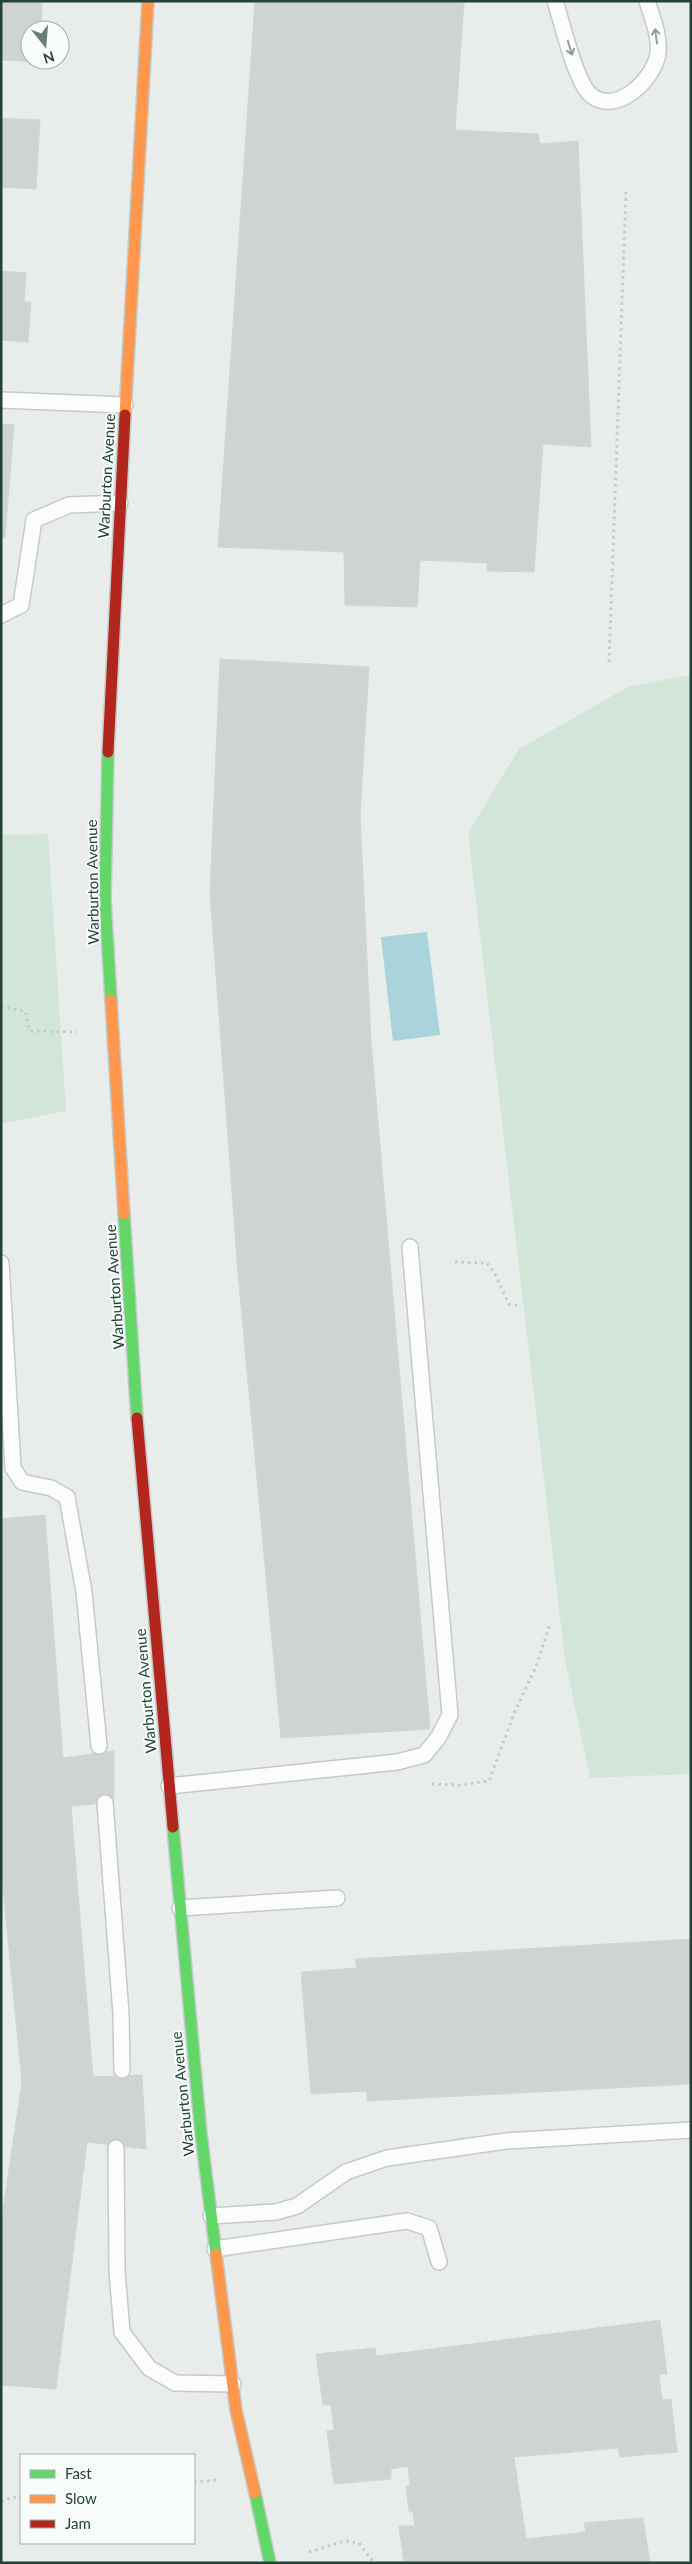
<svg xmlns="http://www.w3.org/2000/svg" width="692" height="2564" font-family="Lato,sans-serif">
<rect width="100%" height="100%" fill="#e8edeb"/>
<g fill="#d1e6d8">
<polygon points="691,675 691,1774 590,1778 565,1660 468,833 519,749 630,686"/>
<polygon points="48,834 66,1111 1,1124 1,835"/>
</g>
<polygon fill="#a9d4db" points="427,932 440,1035 393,1041 381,937"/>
<g fill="#cfd4d2" stroke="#d1d6d4">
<polygon points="1,1 42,1 41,30 30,30 30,60 39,60 39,62 1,60"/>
<polygon points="255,1 464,2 455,130 538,134 540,144 578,141 591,447 543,444 534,572 487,571 487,563 420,560 417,607 345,605 344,552 218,547"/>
<polygon points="1,118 40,120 36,189 1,187"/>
<polygon points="1,271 26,273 24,302 31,302 28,342 1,340"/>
<polygon points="1,424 14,425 5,538 1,537"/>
<polygon points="220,659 369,667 360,815 371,1040 430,1729 281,1738 238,1274 210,893"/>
<polygon points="45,1515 63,1758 114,1751 114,1802 71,1806 93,2077 142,2075 146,2149 87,2142 56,2389 1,2385 1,2223 22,2082 1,1869 1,1519"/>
<polygon points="691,1939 691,2084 367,2101 367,2091 311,2094 301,1972 357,1968 355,1959"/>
<polygon points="660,2320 667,2374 659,2374 662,2400 671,2399 677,2452 620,2457 618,2448 514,2457 526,2539 586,2532 584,2523 643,2518 650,2563 404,2563 399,2526 415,2526 413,2512 409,2511 406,2486 410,2486 408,2466 391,2469 391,2479 334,2484 327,2431 334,2430 331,2405 323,2405 316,2354 375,2348 376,2356"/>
</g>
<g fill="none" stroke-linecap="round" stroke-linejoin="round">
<g stroke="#c5cac8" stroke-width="18">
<g id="lane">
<path d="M555,1C562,22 576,85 592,96C618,115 655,78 658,53C660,36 652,17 647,1"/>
<polyline points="1,400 125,405"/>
<polyline points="1,615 21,605 34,520 69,505 120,503"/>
<polyline points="1,1263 13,1468 22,1482 51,1488 67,1497 84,1592 99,1746"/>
<polyline points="169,1786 397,1762 424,1755 438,1738 450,1715 410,1247"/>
<polyline points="105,1803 121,2014 122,2070"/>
<polyline points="180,1908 337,1898"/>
<polyline points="116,2148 117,2271 122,2332 149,2368 175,2383 233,2384"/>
<polyline points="211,2216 276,2212 297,2206 346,2172 387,2158 506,2141 691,2130"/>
<polyline points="215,2249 407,2221 429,2228 439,2262"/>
</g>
</g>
<g stroke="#c3cbc8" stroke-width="14">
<g id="fast">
<polyline points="108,752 105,900 111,1000"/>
<polyline points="124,1214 137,1418"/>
<polyline points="173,1827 201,2134 216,2254"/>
<polyline points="255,2493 270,2563"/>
</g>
</g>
<g stroke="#c3cbc8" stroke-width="14">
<g id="slow">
<polyline points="125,415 148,1"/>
<polyline points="111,1000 124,1214"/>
<polyline points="216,2254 236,2410 255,2493"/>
</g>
</g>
<g stroke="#c3cbc8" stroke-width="14">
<g id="jam">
<polyline points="108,752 125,415"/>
<polyline points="137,1418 173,1827"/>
</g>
</g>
<g stroke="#c3ccca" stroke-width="3" stroke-dasharray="2.5 4" stroke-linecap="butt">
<polyline points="609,662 626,192"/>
<polyline points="1,1007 25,1011 30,1031 77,1032"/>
<polyline points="455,1262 487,1263 494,1272 509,1304 521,1306"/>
<polyline points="432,1784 460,1785 489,1781 515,1711 535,1669 550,1624"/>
<polyline points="194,2482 217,2480"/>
<polyline points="1,2501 19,2496 21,2500"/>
<polyline points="309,2552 345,2541 359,2543 374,2563"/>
</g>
<use href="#lane" stroke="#fcfcfc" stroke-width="15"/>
<use href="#fast" stroke="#63d668" stroke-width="11"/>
<use href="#slow" stroke="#ff974d" stroke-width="11"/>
<use href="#jam" stroke="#b3261e" stroke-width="11"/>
</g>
<defs><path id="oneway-shaft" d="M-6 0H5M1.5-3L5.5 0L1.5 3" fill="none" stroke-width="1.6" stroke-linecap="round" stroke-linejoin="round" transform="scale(1.25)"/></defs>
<g stroke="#909f9b">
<use href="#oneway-shaft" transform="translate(656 36) rotate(-98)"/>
<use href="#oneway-shaft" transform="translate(570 48) rotate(73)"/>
</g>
<g text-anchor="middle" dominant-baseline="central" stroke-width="4" stroke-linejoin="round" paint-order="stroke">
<g font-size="15" fill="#24423a" stroke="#f7fbf9">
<text transform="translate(106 476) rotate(-87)">Warburton Avenue</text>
<text transform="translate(92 882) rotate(-91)">Warburton Avenue</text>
<text transform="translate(114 1287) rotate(-94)">Warburton Avenue</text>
<text transform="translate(145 1691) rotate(-95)">Warburton Avenue</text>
<text transform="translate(182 2094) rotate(-96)">Warburton Avenue</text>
</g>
</g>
<rect width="692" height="2564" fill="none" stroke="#24423a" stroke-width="5"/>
<rect x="20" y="2454" width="175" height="90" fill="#f7fbf9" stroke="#a3b1ad"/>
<rect x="30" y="2470" width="25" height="8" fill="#63d668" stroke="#a3b1ad"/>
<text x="65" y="2479" font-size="15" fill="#24423a">Fast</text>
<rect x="30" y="2495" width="25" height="8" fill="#ff974d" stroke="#a3b1ad"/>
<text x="65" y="2504" font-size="15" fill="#24423a">Slow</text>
<rect x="30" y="2520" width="25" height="8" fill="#b3261e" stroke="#a3b1ad"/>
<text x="65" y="2529" font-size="15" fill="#24423a">Jam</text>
<g transform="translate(45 45) rotate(163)"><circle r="24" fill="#f7fbf9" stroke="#a3b1ad"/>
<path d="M0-4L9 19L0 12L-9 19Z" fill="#697e78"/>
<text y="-8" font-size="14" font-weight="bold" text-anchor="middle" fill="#24423a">N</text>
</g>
</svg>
